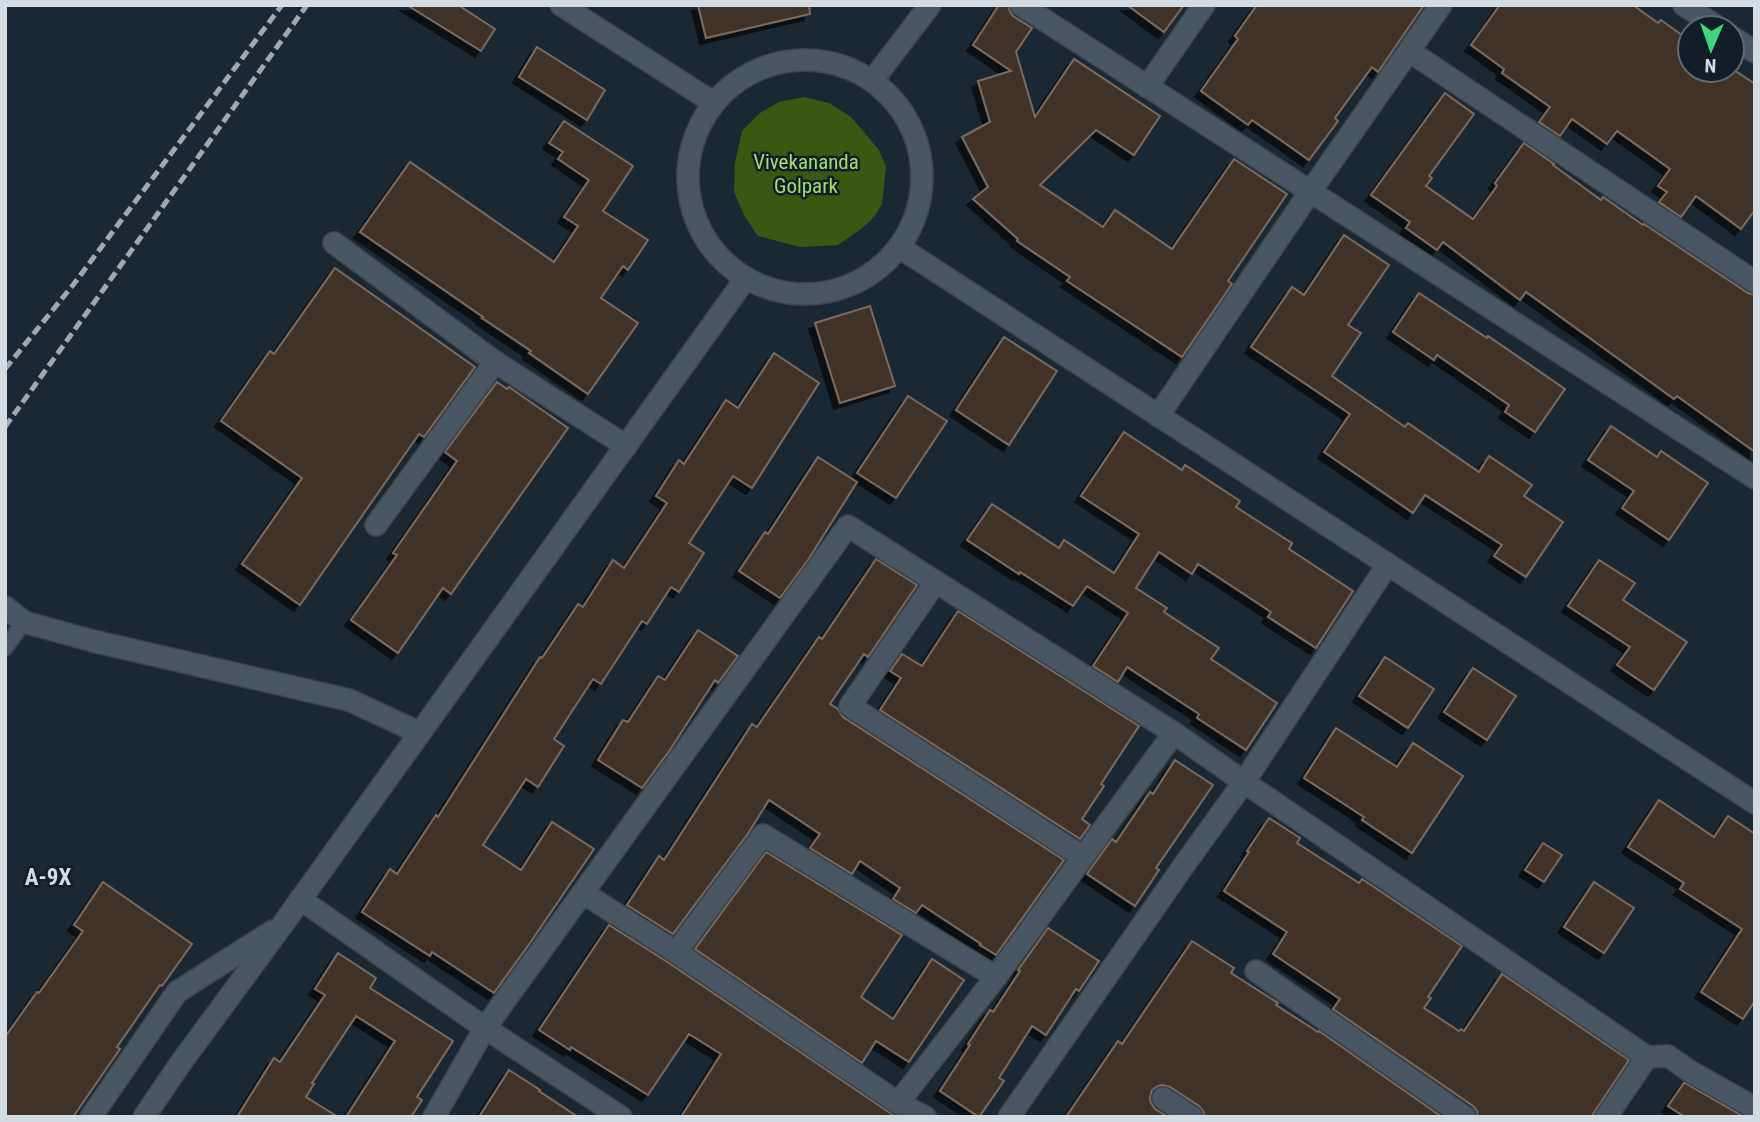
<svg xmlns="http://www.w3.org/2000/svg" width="1760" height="1122" font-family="'Roboto Condensed',sans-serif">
<defs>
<filter id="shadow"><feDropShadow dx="-6" dy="6" stdDeviation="0" flood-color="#0009"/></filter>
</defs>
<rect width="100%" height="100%" fill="#1a2833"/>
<polygon fill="#3b5813" points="804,97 829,103 851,117 879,150 886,167 882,204 875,216 865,226 838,245 800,247 758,236 745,217 734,192 735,163 742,131 760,113 779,102"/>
<g fill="#413328" stroke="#7b6b5f" stroke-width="2" filter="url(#shadow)">
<polygon points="407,5 458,5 495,29 481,51"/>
<polygon points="698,5 809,5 810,14 706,38"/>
<polygon points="999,5 1008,5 1010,12 1013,16 1032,28 1016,52 1035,117 1074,59 1160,116 1134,155 1096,130 1040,185 1103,227 1115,210 1172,249 1234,159 1287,194 1228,281 1232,284 1182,357 1067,281 1070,277 1017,241 1018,239 973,199 988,187 962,137 990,122 978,81 1011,71 973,45"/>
<polygon points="1127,5 1184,5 1164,32"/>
<polygon points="1257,5 1424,5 1378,72 1372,67 1335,118 1338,121 1309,160 1252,120 1248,125 1201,91 1238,39 1235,36"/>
<polygon points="1500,5 1633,5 1658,23 1661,20 1690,41 1690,70 1734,70 1755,84 1755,210 1741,229 1696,196 1681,217 1659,202 1667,192 1658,186 1670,169 1617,131 1607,144 1572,119 1560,136 1539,122 1550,107 1502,73 1504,69 1471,45"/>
<polygon points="537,47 605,90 587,120 519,77"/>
<polygon points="1445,93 1474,114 1429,176 1432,178 1426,186 1473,219 1497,186 1495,183 1524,143 1554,164 1553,165 1601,200 1603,197 1643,225 1644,224 1748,293 1755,295 1755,452 1677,396 1674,399 1526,292 1520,300 1443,242 1437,250 1406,228 1410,222 1371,195"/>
<polygon points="564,121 633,166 603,211 648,240 628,270 623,266 601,298 638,323 588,394 529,353 531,351 482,318 483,317 360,232 410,162 554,262 578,226 564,217 589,180 558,159 563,152 549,143"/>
<polygon points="1344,235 1389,265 1348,325 1361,333 1332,376 1405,427 1408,423 1479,472 1489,456 1532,485 1524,496 1563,522 1526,577 1494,556 1502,545 1425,495 1413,513 1324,452 1350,414 1251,347 1292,287 1304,295"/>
<polygon points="335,268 475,367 424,437 419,434 300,605 242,564 302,478 221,421 270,351 274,354"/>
<polygon points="1419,293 1487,338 1488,336 1565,389 1535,432 1505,412 1509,405 1437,355 1434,360 1393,332"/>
<polygon points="870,306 895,386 840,403 815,323"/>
<polygon points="1004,337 1057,371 1009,445 956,410"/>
<polygon points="774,353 819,383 752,488 733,476 689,543 704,553 679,592 671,587 647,624 642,621 601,684 593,679 554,739 564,746 538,787 526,779 483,845 521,870 552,822 594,849 530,943 494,993 432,952 430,956 362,912 390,869 397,874 436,815 438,817 540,657 542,658 578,604 583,607 613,560 624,568 667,503 656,496 679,460 684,464 726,400 738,408"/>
<polygon points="497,382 507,389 509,387 568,428 451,594 443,588 398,653 351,620 397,555 393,553 457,461 445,452"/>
<polygon points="908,396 947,421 896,498 857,473"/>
<polygon points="1611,426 1657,457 1661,451 1708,483 1669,540 1622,508 1634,491 1588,460"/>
<polygon points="1124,432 1182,470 1185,465 1240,501 1236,507 1292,543 1289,549 1353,591 1316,648 1268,617 1271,612 1198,564 1192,574 1159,552 1136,588 1167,608 1164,612 1219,648 1211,659 1277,703 1246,750 1197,718 1199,714 1127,667 1118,682 1093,666 1128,613 1087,586 1073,606 1020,572 1019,574 967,540 992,504 1059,548 1064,540 1114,573 1139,534 1081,496"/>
<polygon points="818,457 857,482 808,560 780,598 739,571 765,532 768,534"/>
<polygon points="876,559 917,585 868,657 864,654 830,704 838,709 843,717 1064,860 996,955 980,945 981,944 922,905 916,913 893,899 900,888 860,861 852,874 810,848 820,834 769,800 747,835 673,934 627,905 659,856 664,860 752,724 757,727 819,637 822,639"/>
<polygon points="1599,560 1635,583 1623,600 1687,642 1654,690 1617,665 1630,647 1568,606"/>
<polygon points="958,611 1139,726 1101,784 1104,786 1082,819 1090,825 1080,839 880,710 901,678 890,671 902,654 922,666"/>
<polygon points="698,630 738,656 718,683 715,680 670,750 642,788 598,760 623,720 628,722 658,676 665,680"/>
<polygon points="1385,657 1434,689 1408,728 1359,696"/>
<polygon points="1473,668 1516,696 1487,740 1444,712"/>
<polygon points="1336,728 1397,767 1413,743 1463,776 1412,853 1362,820 1364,817 1304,778"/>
<polygon points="1175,760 1213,785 1156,868 1159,870 1135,906 1087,874 1112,839 1116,842 1150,792 1153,794"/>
<polygon points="1659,800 1714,837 1728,816 1755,834 1755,1001 1743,1019 1701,992 1742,929 1680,889 1684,883 1628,847"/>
<polygon points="1269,818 1300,838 1297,843 1359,883 1362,879 1462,946 1428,997 1431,998 1424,1008 1459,1031 1461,1029 1464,1031 1502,974 1629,1060 1591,1117 1478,1117 1477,1111 1473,1106 1333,1009 1340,999 1273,954 1287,932 1224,891 1249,852 1247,851"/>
<polygon points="1543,843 1562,855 1544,882 1525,870"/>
<polygon points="766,852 902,935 861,997 893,1019 932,959 964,980 909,1062 876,1041 862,1063 695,949"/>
<polygon points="103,882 192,944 162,986 160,985 117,1047 120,1049 73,1117 5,1117 5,1037 37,992 39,993 83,931 74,925"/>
<polygon points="1594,882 1634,908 1604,953 1564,927"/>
<polygon points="609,925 669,963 896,1117 681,1117 721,1054 689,1034 648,1095 571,1047 570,1050 539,1030"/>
<polygon points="1048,928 1099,961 1079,991 1076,989 1046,1035 1032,1026 999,1078 1004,1081 979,1117 940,1091 970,1045 968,1044 990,1010 993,1012 1020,971 1018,970"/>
<polygon points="1192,941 1234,968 1231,973 1278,1003 1276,1005 1318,1032 1319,1031 1442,1117 1205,1117 1203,1111 1199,1106 1170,1087 1163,1085 1158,1086 1152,1090 1150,1098 1151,1103 1155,1109 1168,1117 1066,1117 1118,1041 1122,1044"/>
<polygon points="338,953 376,978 370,988 453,1041 417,1097 422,1100 411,1117 346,1117 395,1041 356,1016 312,1083 314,1084 306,1097 338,1117 237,1117 274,1058 280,1062 325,995 315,989"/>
<polygon points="509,1070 540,1090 539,1091 578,1117 479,1117"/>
<polygon points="1684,1083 1685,1083 1744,1117 1685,1117 1668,1106"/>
</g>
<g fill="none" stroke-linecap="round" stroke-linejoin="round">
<g stroke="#3b454e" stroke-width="18">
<polyline id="service" points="5,648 24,622"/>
</g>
<g stroke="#3b454e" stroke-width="24">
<g id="minor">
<polyline points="561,5 714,103"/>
<polyline points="1021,5 1755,478"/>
<polyline points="1684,5 1719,28"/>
<polyline points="1732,37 1755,52"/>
<polyline points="1409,51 1755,282"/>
<polyline points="1147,87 1204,5"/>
<polyline points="334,243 495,362 626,446"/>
<polyline points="1158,416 1310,192 1441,5"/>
<polyline points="376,525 495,362"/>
<polyline points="935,583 850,706 1083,857 1174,733"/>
<polyline points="5,607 24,622 93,641 349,700 420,733"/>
<polyline points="583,893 676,952 898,1103 925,1117"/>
<polyline points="300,899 485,1028 621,1117"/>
<polyline points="676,952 763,835 996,977 898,1103"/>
<polyline points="1256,971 1465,1117"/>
<polyline points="996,977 1083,857"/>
<polyline points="1647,1057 1668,1056 1691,1072 1755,1108"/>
<polyline points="1163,1098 1192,1117"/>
<polyline points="434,1117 485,1028 848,526 1174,733 1244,782 1647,1057 1606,1117"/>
<polyline points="1009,1117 1182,868 1244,782 1388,564"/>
</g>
</g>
<g stroke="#3b454e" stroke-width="24">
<g id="tertiary">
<circle cx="805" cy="177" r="117"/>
<polyline points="872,81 930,5"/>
<polyline points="899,247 1755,803"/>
<polyline points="91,1117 177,992 273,931"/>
<polyline points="144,1117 180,1064 283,924 746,278"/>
</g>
</g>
<use href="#service" stroke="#495764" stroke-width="14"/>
<use href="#minor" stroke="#495764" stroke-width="21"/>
<use href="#tertiary" stroke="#495764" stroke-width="21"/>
<g stroke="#9ea8b0" stroke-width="5" stroke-dasharray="10 5" stroke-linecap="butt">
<polyline points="5,369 73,285 282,5"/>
<polyline points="5,427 307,5"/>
</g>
</g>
<g text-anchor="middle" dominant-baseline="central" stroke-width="5" stroke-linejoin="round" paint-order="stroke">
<g font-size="21" fill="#a7dd6a" stroke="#111e29">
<text x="806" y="162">Vivekananda<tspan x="806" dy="24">Golpark</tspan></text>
</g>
<g font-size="23" font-weight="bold" fill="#d3dce3" stroke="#111e29">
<text x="48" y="877">A-9X</text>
</g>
</g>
<rect width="1760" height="1122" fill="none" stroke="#d3dce3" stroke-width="14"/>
<g transform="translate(1711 49) rotate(182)"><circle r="33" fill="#111e29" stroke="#5f6a73" stroke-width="2"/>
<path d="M0-5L12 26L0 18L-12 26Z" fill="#3ed77d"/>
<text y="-10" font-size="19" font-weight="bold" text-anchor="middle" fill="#d3dce3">N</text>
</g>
</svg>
